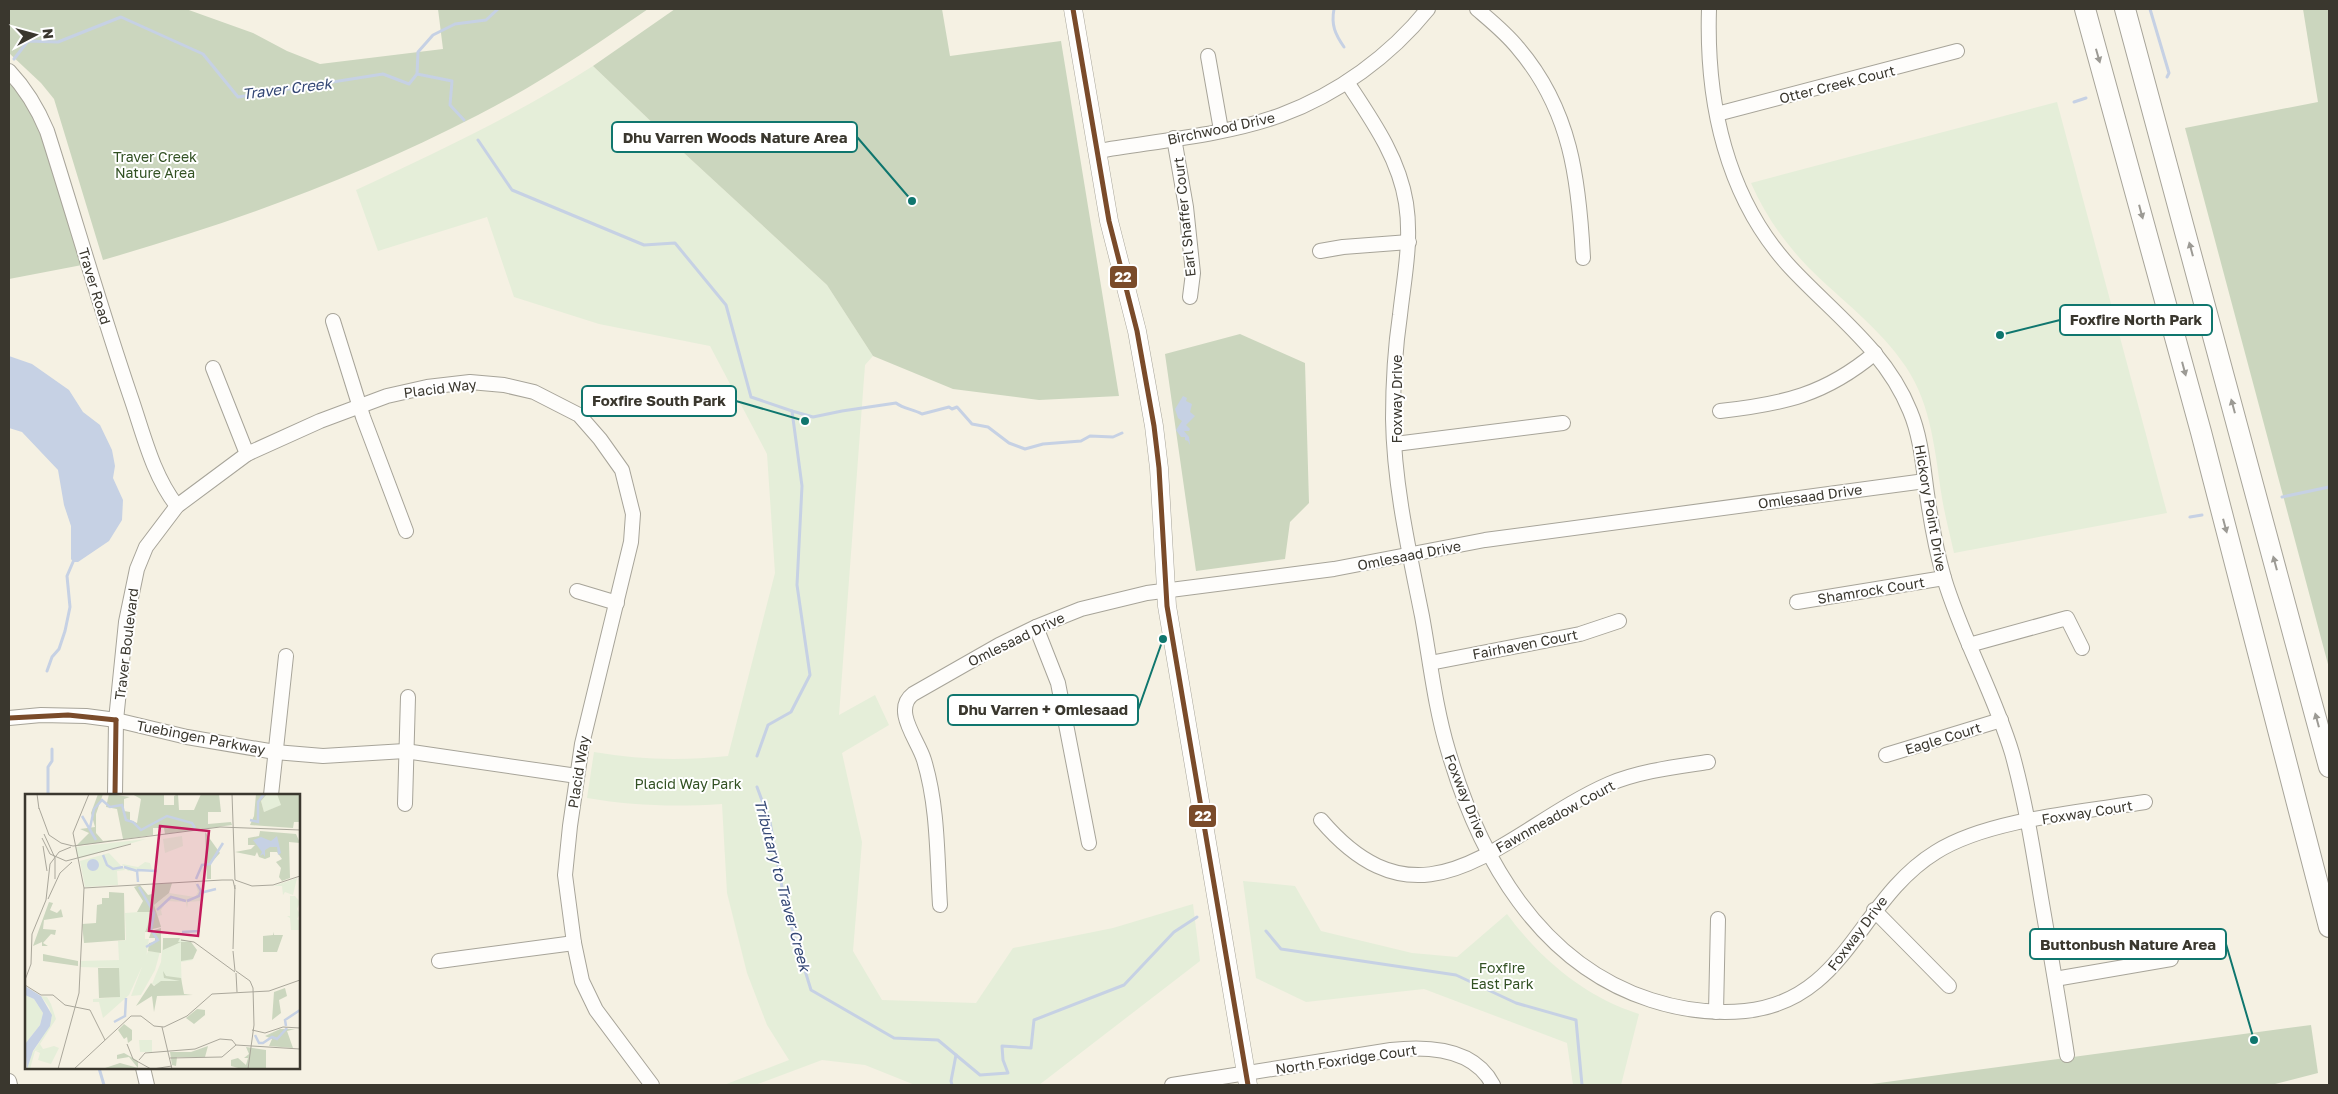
<svg xmlns="http://www.w3.org/2000/svg" width="2338" height="1094" font-family="'Golos Text',sans-serif">
<rect width="100%" height="100%" fill="#f5f1e3"/>
<g fill="#e5eed9">
<path d="M593,66L684,153L827,285L873,356L865,365L839,715L875,695L889,725L842,753L862,842L853,951L882,1000L976,1003L1013,948L1113,928L1193,904L1200,961L1039,1085H915L865,1065L822,1060L755,1085H724L789,1060L767,1025L747,973L727,893L722,804C676,807 633,806 587,798L594,752C639,760 682,761 728,756L775,573L767,454L710,346L599,324L514,297L487,217L378,251L356,190C437,152 518,114 593,66Z"/>
<path d="M2057,102L2167,513L1954,553C1950,535 1945,516 1942,498C1935,453 1932,406 1906,367C1879,327 1842,301 1808,267C1784,242 1765,215 1751,183Z"/>
<path d="M1243,881L1295,886L1321,931L1412,953L1457,957L1507,914C1540,959 1585,997 1639,1014L1621,1085H1573L1567,1043L1424,989L1306,1002L1256,978Z"/>
</g>
<g fill="#cbd6be">
<path d="M9,9H186L253,33L287,51L320,64L443,49L438,9H648C593,47 537,85 478,115C356,178 235,222 103,260L54,99L41,83L9,53Z"/>
<polygon points="675,9 942,9 950,56 1061,41 1119,396 1039,400 953,389 873,356 827,285 684,153 593,66"/>
<polygon points="2303,9 2329,9 2329,668 2185,128 2318,102"/>
<polygon points="9,83 25,99 50,155 82,265 9,279"/>
<polygon points="1240,334 1305,363 1309,503 1290,522 1285,559 1196,571 1165,354"/>
<polygon points="2311,1025 2318,1073 2271,1085 1864,1085"/>
</g>
<g fill="#c6d1e4">
<polygon points="9,356 32,364 69,390 83,412 100,425 112,450 115,466 113,478 123,500 122,520 109,541 78,562 73,562 71,559 71,526 64,505 58,470 22,432 9,428"/>
<polygon points="1183,396 1187,398 1186,401 1192,404 1190,412 1195,416 1186,425 1190,429 1189,431 1184,431 1189,437 1190,445 1188,441 1185,440 1185,437 1181,437 1176,430 1182,421 1178,418 1175,409"/>
</g>
<g fill="none" stroke-linecap="round" stroke-linejoin="round">
<g stroke="#c6d1e4" stroke-width="3">
<path d="M1334,9C1331,25 1335,34 1344,47"/>
<polyline points="2150,9 2169,73 2167,77"/>
<polyline points="14,59 28,41 58,42 121,17 203,54 238,97 383,74 409,84 417,74 418,52 433,35 455,24 486,20 498,9"/>
<polyline points="417,74 452,81 450,105 464,120"/>
<polyline points="2074,102 2086,98"/>
<polyline points="478,140 512,190 644,245 675,243 726,305 751,397 792,411 802,486 797,585 810,675 791,712 768,725 757,756"/>
<path d="M792,411L813,417L842,411L896,403C904,409 913,409 922,414L949,407L952,409L957,407L972,424L988,427L1009,443L1025,449L1043,444L1081,441L1090,436L1113,437L1122,433"/>
<polyline points="2282,497 2329,487"/>
<polyline points="2190,517 2202,515"/>
<polyline points="47,671 52,657 59,649 65,631 70,607 67,576 73,562"/>
<polyline points="757,787 770,822 786,909 811,990 894,1038 938,1040 980,1075 1008,1073 1003,1060 1002,1046 1031,1048 1034,1020 1124,985 1174,932 1197,917"/>
<polyline points="48,795 48,767 52,761 52,749"/>
<polyline points="1266,931 1281,949 1456,975 1516,1003 1576,1020 1582,1085"/>
<polyline points="99,1068 104,1085"/>
<polyline points="952,1085 951,1081 956,1055"/>
</g>
<g stroke="#a7a499" stroke-width="16">
<g id="minor">
<path d="M1477,9C1491,21 1506,33 1518,48C1571,110 1579,180 1583,258"/>
<path d="M1709,9C1706,102 1726,198 1791,268C1833,313 1886,351 1910,411C1921,437 1923,466 1927,494C1931,522 1936,550 1944,578C1962,638 1994,693 2012,753C2025,800 2033,849 2041,898C2050,950 2059,1002 2067,1055"/>
<polyline points="1208,56 1221,130"/>
<path d="M9,71C26,89 37,107 47,131C75,219 100,307 130,395C143,432 152,474 177,506"/>
<path d="M1347,82C1372,120 1399,158 1406,203C1412,241 1404,278 1400,315C1395,349 1393,384 1393,419C1394,485 1409,551 1422,616C1430,660 1435,707 1448,750C1479,857 1539,964 1651,1000C1682,1010 1712,1014 1745,1011C1847,1001 1858,900 1936,852C1988,819 2083,812 2145,802"/>
<polyline points="1717,114 1957,51"/>
<polyline points="1174,138 1186,207 1193,273 1190,297"/>
<path d="M1098,151C1156,141 1226,135 1281,115C1338,94 1390,56 1428,9"/>
<polyline points="1320,251 1343,247 1409,242"/>
<polyline points="333,321 363,417 406,531"/>
<polyline points="213,368 247,454"/>
<path d="M1720,411C1783,404 1825,395 1875,353"/>
<polyline points="1395,444 1563,423"/>
<polyline points="577,591 617,603"/>
<polyline points="1797,602 1944,578"/>
<polyline points="1036,627 1058,683 1089,843"/>
<polyline points="1969,645 2067,618 2082,648"/>
<polyline points="1430,663 1580,634 1619,621"/>
<polyline points="9,718 41,715 86,716 116,720 187,737 275,752 323,756 405,751 577,776"/>
<polyline points="1886,755 2001,720"/>
<polyline points="115,795 116,720 126,622 137,569 146,547 177,506 247,454 320,421 387,396 427,387 470,382 504,385 534,392 579,415 600,439 622,470 633,514 631,542 582,744 570,826 565,875 574,943 582,981 596,1010 652,1085"/>
<polyline points="271,795 286,656"/>
<polyline points="405,804 408,697"/>
<path d="M1321,820C1425,942 1504,830 1609,784C1640,771 1675,767 1708,762"/>
<path d="M940,905C937,856 938,806 924,760C918,740 892,710 913,694L999,645L1036,627L1081,609L1147,593L1334,569L1485,540L1925,481"/>
<polyline points="1874,910 1949,986"/>
<polyline points="439,961 574,943"/>
<polyline points="2055,979 2171,959"/>
<polyline points="1716,1012 1718,919"/>
<polyline points="143,1068 147,1085"/>
<polyline points="9,1081 10,1085"/>
<path d="M1172,1085L1391,1050C1427,1046 1474,1048 1493,1085"/>
</g>
</g>
<g stroke="#a7a499" stroke-width="19">
<polyline id="major" points="1073,9 1109,221 1137,331 1154,426 1159,468 1167,606 1248,1085"/>
</g>
<g stroke="#a7a499" stroke-width="22">
<g id="highway">
<polyline points="2085,9 2201,432 2329,927"/>
<polyline points="2125,9 2329,767"/>
</g>
</g>
<use href="#minor" stroke="#fefdfb" stroke-width="14"/>
<use href="#major" stroke="#fefdfb" stroke-width="18"/>
<use href="#highway" stroke="#fefdfb" stroke-width="20"/>
<g stroke="#fff" stroke-width="9">
<g id="bus-1">
<polyline points="1073,9 1109,221 1137,331 1154,426 1159,468 1167,606 1248,1085"/>
<polyline points="9,718 68,715 116,720"/>
<polyline points="115,795 116,720"/>
</g>
</g>
<use href="#bus-1" stroke="#7a4b2a" stroke-width="5"/>
</g>
<defs><path id="oneway-solid" d="M-6-.8H1V-3.2L6.5 0L1 3.2V.8H-6Z" transform="scale(1.25)"/></defs>
<g fill="#9c9a94">
<use href="#oneway-solid" transform="translate(2098 56) rotate(74)"/>
<use href="#oneway-solid" transform="translate(2141 212) rotate(75)"/>
<use href="#oneway-solid" transform="translate(2191 249) rotate(-105)"/>
<use href="#oneway-solid" transform="translate(2184 369) rotate(75)"/>
<use href="#oneway-solid" transform="translate(2233 406) rotate(-105)"/>
<use href="#oneway-solid" transform="translate(2225 526) rotate(75)"/>
<use href="#oneway-solid" transform="translate(2275 563) rotate(-105)"/>
<use href="#oneway-solid" transform="translate(2317 720) rotate(-105)"/>
</g>
<g text-anchor="middle" dominant-baseline="central" stroke-width="4" stroke-linejoin="round" paint-order="stroke">
<g font-size="14" fill="#3a372e" stroke="#fff">
<text transform="translate(1837 84) rotate(-14)">Otter Creek Court</text>
<text transform="translate(1221 128) rotate(-12)">Birchwood Drive</text>
<text transform="translate(1184 217) rotate(-96)">Earl Shaffer Court</text>
<text transform="translate(95 286) rotate(73)">Traver Road</text>
<text transform="translate(440 388) rotate(-7)">Placid Way</text>
<text transform="translate(1396 399) rotate(-90)">Foxway Drive</text>
<text transform="translate(1810 496) rotate(-8)">Omlesaad Drive</text>
<text transform="translate(1931 508) rotate(80)">Hickory Point Drive</text>
<text transform="translate(1409 555) rotate(-11)">Omlesaad Drive</text>
<text transform="translate(1871 590) rotate(-9)">Shamrock Court</text>
<text transform="translate(1016 639) rotate(-26)">Omlesaad Drive</text>
<text transform="translate(126 644) rotate(-83)">Traver Boulevard</text>
<text transform="translate(1525 644) rotate(-11)">Fairhaven Court</text>
<text transform="translate(201 737) rotate(11)">Tuebingen Parkway</text>
<text transform="translate(1943 738) rotate(-17)">Eagle Court</text>
<text transform="translate(578 772) rotate(-81)">Placid Way</text>
<text transform="translate(1466 796) rotate(68)">Foxway Drive</text>
<text transform="translate(2087 812) rotate(-9)">Foxway Court</text>
<text transform="translate(1555 816) rotate(-29)">Fawnmeadow Court</text>
<text transform="translate(1857 933) rotate(-53)">Foxway Drive</text>
<text transform="translate(1346 1059) rotate(-8)">North Foxridge Court</text>
</g>
<g font-size="14" fill="#325123" stroke="#fff">
<text x="155" y="156">Traver Creek<tspan x="155" dy="16">Nature Area</tspan></text>
<text x="688" y="783">Placid Way Park</text>
<text x="1502" y="967">Foxfire<tspan x="1502" dy="16">East Park</tspan></text>
</g>
<g font-size="15" font-style="italic" fill="#344875" stroke="#fff">
<text transform="translate(287 88) rotate(-7)">Traver Creek</text>
<text transform="translate(783 885) rotate(75)">Tributary to Traver Creek</text>
</g>
</g>
<g transform="translate(25 794)">
<rect width="275" height="275" fill="#f5f1e3"/>
<path d="M242,0H252L257,11L239,18L236,7ZM157,42L158,52L140,59L138,45ZM121,45L53,65L50,53ZM84,59L100,76L92,77L93,91L60,93L55,67ZM120,68L125,69L127,75L103,77L97,70L113,73ZM272,84L268,101L260,98L258,101L257,92H249ZM170,88L177,97H182L175,103L176,111L175,107L163,108L162,114L161,108L142,107L136,116L137,121L133,122L136,133L127,124L120,137V145H124L121,164L104,201L78,224L74,208H68V205L94,203V174L55,173V167L94,166L93,147L101,146L100,119L128,117L129,111L144,99L170,103L173,98ZM265,102H270L275,108L272,115L275,120L272,125L275,127V136H266L265,124L262,122H265ZM138,144H155L166,148L164,163L168,166L156,168L157,200L127,190L136,168ZM123,157L135,158L130,176L116,201L106,202ZM0,201L9,205L18,219L15,231L0,250ZM16,202L22,203L26,210L31,225L15,250L18,255L10,257L5,275H2L6,261L24,233L27,223L24,213ZM114,246H127V258H115ZM29,252L34,254L26,270L13,266L15,259L11,257Z" fill="#e5eed9"/>
<path d="M73,0H78L71,20V39L78,47L98,45L92,15L81,13L84,0L105,3L99,5V17L105,18V26L112,29L116,5L107,0H139V11H149V2L153,0L154,16H169L176,0H194L196,18H183V30L206,28L207,31L140,40L139,34H128V41L51,52L64,39L55,35L70,33L66,19ZM231,0H242L236,7L239,18L256,11L252,0H275V28H269L268,34L225,31L229,22ZM235,37L271,40L275,49L264,48L265,84L257,87L254,83L256,74L251,68L257,65L252,58H245V63L240,65L234,63L232,58L230,62L210,58L226,55L230,51H223V44L234,42ZM180,38L195,59L186,69V85H182ZM147,89L144,99L129,111L136,133L128,135L126,137L136,134V159L123,157L124,149L130,148V144H124L126,138H120L128,118H112L118,107L109,93L115,91L123,101L127,100L130,90ZM84,98L99,99L100,146L59,149L57,130L71,129L72,111L77,110V104H84ZM24,108L28,109L25,116L32,119L36,115L38,123L19,126L18,135L31,136L30,141L26,140L18,149L23,152H17V148L8,152ZM248,138L249,141H258L252,158H238V142L248,141ZM138,144H155L153,148H166L172,156L168,165L156,167V148L138,156ZM18,160L53,167V172L18,167ZM73,174H94L95,203L74,204ZM138,177L141,182L156,184L159,200L168,201L132,202L129,218L127,202L111,212L126,189L129,192L136,187H155L139,184ZM260,194L262,202L254,206L256,219L247,226L249,198ZM172,215L180,216V221L169,230L161,224ZM99,230L107,236V246L103,249L102,243L99,245L93,236ZM255,235H270L262,237L268,254L244,252L247,245L240,242ZM183,252L180,263H152L151,272L147,271L145,258H166ZM221,253L241,256V274L253,275H217L206,272V266L213,264L221,271L223,264H219L224,260ZM99,259L113,267V275H77L95,269L113,274L104,263L92,265V261Z" fill="#cbd6be"/>
<path d="M252,42L256,59L253,61L252,53H245L240,56V63L238,60L235,62L237,58L228,46L236,43L246,47ZM62 71a6 6 0 1 1 12 0a6 6 0 1 1-12 0ZM0,192L16,202L27,221L25,232L8,257L2,275L0,250L15,231L18,219L9,205L0,201Z" fill="#c6d1e4"/>
<path fill="none" stroke="#c6d1e4" stroke-width="2.5" d="M57,22L71,46M225,26L233,28V8L239,0M65,34L69,15L77,6L85,13L97,11L101,26L108,28L116,36L142,22L167,29L170,34M78,61L82,71L88,75L98,73M99,73L112,77L113,88M112,76L132,77M171,85L177,71L185,70L198,49M114,93L129,119L126,136M175,99L191,95M162,107L174,102L176,97L172,90M132,116L146,103L161,107M157,138L175,137M121,153L133,146L127,137M89,228L100,222L101,204M261,232L260,226L275,216M230,241L234,249H238L247,243L252,245L262,234"/>
<path fill="none" stroke="#aaa79b" stroke-width="1" d="M12,0L14,15M207,0L210,86M14,14L24,41L36,49L48,52L195,33L275,36M19,40L30,64V85M17,44L25,60L41,67L106,50M18,52L22,77M210,86L227,92L248,91L275,82M59,94L197,86H208L210,95M23,105L35,79L47,68M156,146L169,148L210,178M208,155L210,91M208,157L210,177M211,177L225,187L228,194L229,231L223,275M211,179L212,198M0,186L6,170L7,140L21,106L25,70L34,58L46,53M0,191L16,201H28L40,211L65,216L80,246M137,233L147,275M227,236L240,239L258,233L275,234M102,250L108,265L126,275M211,251L275,255M145,264L197,263L211,251M114,266L120,259L170,255L195,245L207,246L211,251M33,275L54,199L59,94L48,39L64,0M49,275L106,222H116L129,232L139,233L162,222L187,200L244,197L275,186M128,275L147,272"/>
<path fill="#c2185b" fill-opacity="0.15" stroke="#c2185b" stroke-width="2.5" d="M135,32L184,37L173,142L124,137Z"/>
<rect width="275" height="275" fill="none" stroke="#3a372e" stroke-width="2.5"/>
</g>
<path fill="none" stroke="#0f766e" stroke-width="2" d="M912 201L857 137M2000 335L2060 320M805 421L736 401M1163 639L1138 710M2254 1040L2226 944"/>
<g fill="#0f766e" stroke="#fff" stroke-width="2">
<circle cx="912" cy="201" r="5"/>
<circle cx="2000" cy="335" r="5"/>
<circle cx="805" cy="421" r="5"/>
<circle cx="1163" cy="639" r="5"/>
<circle cx="2254" cy="1040" r="5"/>
</g>
<g fill="#fff" stroke="#0f766e" stroke-width="2">
<rect x="612" y="122" width="245" height="30" rx="5"/>
<rect x="2060" y="305" width="152" height="30" rx="5"/>
<rect x="582" y="386" width="154" height="30" rx="5"/>
<rect x="948" y="695" width="190" height="30" rx="5"/>
<rect x="2030" y="929" width="196" height="30" rx="5"/>
</g>
<g font-size="15" text-anchor="middle" font-weight="bold" fill="#3a372e">
<text x="735" y="143">Dhu Varren Woods Nature Area</text>
<text x="2136" y="325">Foxfire North Park</text>
<text x="659" y="406">Foxfire South Park</text>
<text x="1043" y="715">Dhu Varren + Omlesaad</text>
<text x="2128" y="950">Buttonbush Nature Area</text>
</g>
<g stroke="#fff" stroke-width="2">
<rect x="1109" y="265" width="29" height="24" rx="5" fill="#7a4b2a"/>
<rect x="1188" y="804" width="29" height="24" rx="5" fill="#7a4b2a"/>
</g>
<g font-size="14" text-anchor="middle" font-weight="bold" fill="#fff">
<text x="1123" y="282">22</text>
<text x="1203" y="821">22</text>
</g>
<rect width="2338" height="1094" fill="none" stroke="#3a372e" stroke-width="20"/>
<g transform="translate(35 35) rotate(84)" stroke="#ffffff" stroke-width="4" paint-order="stroke">
<path d="M0-4L9 19L0 12L-9 19Z" fill="#3a372e"/>
<text y="-8" font-size="14" font-weight="bold" text-anchor="middle" fill="#3a372e">N</text>
</g>
</svg>
